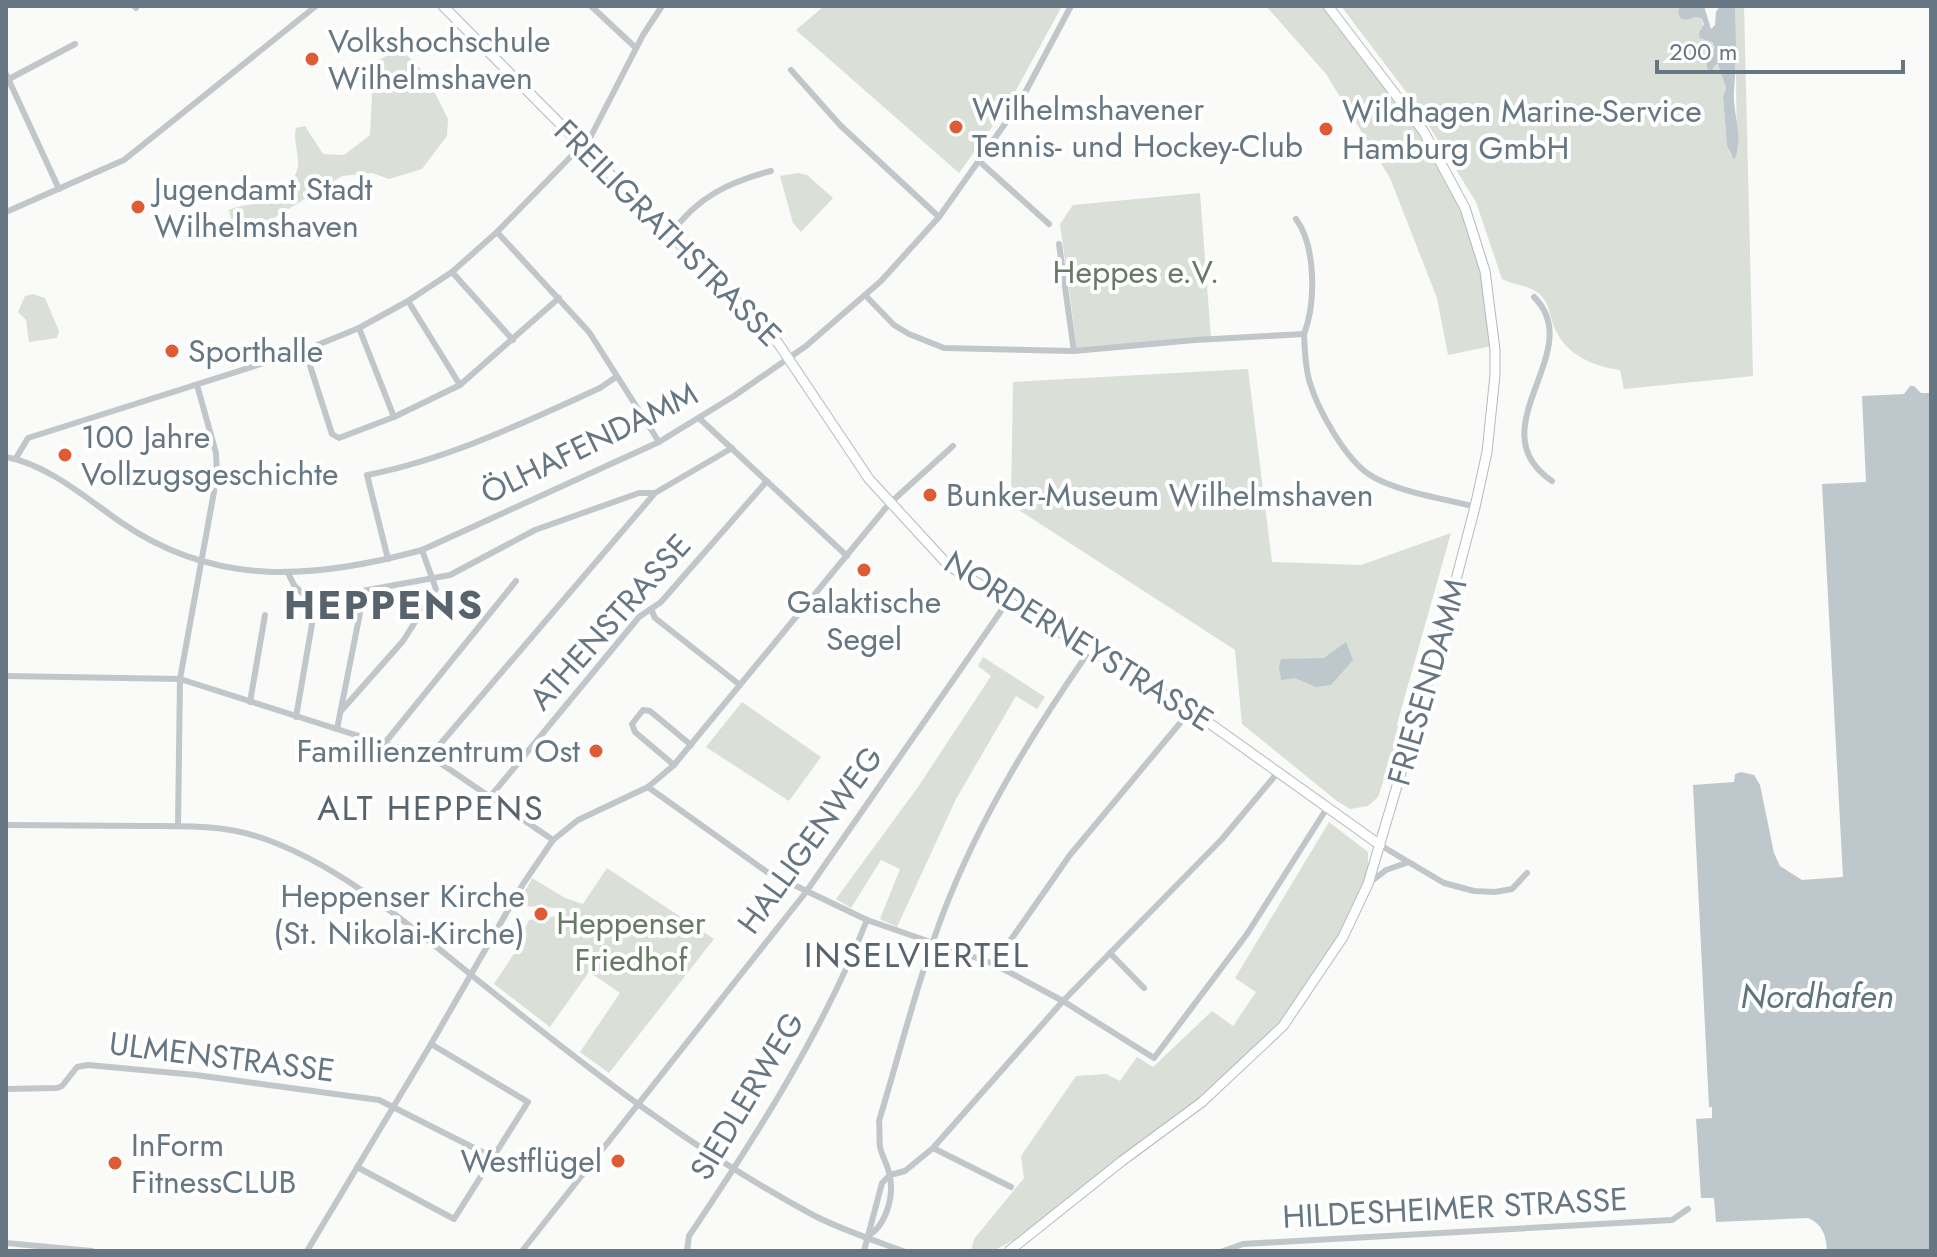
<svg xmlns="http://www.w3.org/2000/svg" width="1937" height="1257" font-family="Jost,sans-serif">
<rect width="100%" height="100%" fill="#fafaf8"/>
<g fill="#dadfd7">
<polygon points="824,6 1062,6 1008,105 959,173 796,30"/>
<path d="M1266,6H1325C1373,70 1430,134 1462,209C1480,253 1486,300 1492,346L1448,355L1437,298L1390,178L1326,74Z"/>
<path d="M1341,6H1680L1678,12L1686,20L1696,16L1701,18L1704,29L1715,48L1709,52L1715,65L1718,64L1726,88L1723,97L1727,146L1731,156L1738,150C1735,102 1737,55 1735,6H1744L1753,376L1624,389L1620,370C1596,367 1569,356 1557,333C1549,319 1552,304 1538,293C1528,285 1513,285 1502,279L1476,202L1416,105Z"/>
<path d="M390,54H406L426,75L448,119L447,136L422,169L389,179L372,173L342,176L256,229L240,231L232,223L229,210C242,204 252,205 265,202C279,198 296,181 298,166C299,153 293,141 296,128L305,126L323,154L344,155L370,135L372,97L370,65Z"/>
<polygon points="798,173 807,175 833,198 801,232 793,223 780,176"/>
<polygon points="1200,193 1211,338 1077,349 1060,224 1073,205"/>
<polygon points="33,294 45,298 59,331 57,338 29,342 26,320 18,312 25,296"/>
<polygon points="1248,369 1272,562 1361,565 1451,533 1397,724 1400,732 1378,797 1368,806 1350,809 1337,801 1242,724 1235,650 1011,505 1013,382"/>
<polygon points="983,657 1045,697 1037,709 1016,696 956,799 897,927 880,919 900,869 881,860 851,908 836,899 918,787 991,676 978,666"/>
<polygon points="742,702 821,757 789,801 706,747"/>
<polygon points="1329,822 1368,852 1368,872 1341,936 1282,1025 1202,1101 1014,1240 993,1251 971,1251 974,1239 1024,1178 1021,1156 1076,1076 1106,1074 1120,1081 1137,1057 1153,1067 1212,1011 1233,1026 1256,992 1235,978"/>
<polygon points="607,868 714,939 609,1073 580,1052 620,993 589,972 550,1027 494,984 527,934 524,931 529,920 558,916 557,908 523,906 522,897 532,878 565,898 583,904"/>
</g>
<g fill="#bdc7cc">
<path d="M1680,6H1704L1711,29L1715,25L1716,12L1720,6H1735C1736,35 1737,61 1734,90C1732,112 1745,140 1734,160L1727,146L1723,97L1726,88L1718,64L1715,65L1711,72L1707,68L1706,56L1715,48L1712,42L1700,38L1699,33L1704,24L1701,18L1696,17L1686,20L1680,18L1678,12Z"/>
<path d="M1910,386H1914L1921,393H1931V1251H1827C1826,1235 1823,1225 1808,1218L1716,1222L1714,1198H1701L1696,1119L1712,1118V1107H1709L1693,785L1734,782L1735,774L1741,772L1754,775L1760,785L1774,853L1780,866L1802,880L1843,877L1822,484L1866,482L1862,396L1904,394Z"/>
<polygon points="1346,642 1353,660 1331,685 1316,687 1295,678 1281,680 1279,667 1281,659 1324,658"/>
</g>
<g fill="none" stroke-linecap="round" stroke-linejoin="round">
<g stroke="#b4babe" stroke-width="11">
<g id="secondary">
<polyline points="443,6 778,343 869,479 949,566 1191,710 1380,845"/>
<polyline points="1009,1251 1122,1161 1202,1102 1283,1026 1343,937 1368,884 1441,637 1475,507 1487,452 1495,375 1495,350 1485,271 1465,208 1424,132 1328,6"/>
</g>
</g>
<g stroke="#c1c6ca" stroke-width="6">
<polyline points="134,6 136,8"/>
<polyline points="591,6 636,48"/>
<polyline points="791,70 840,125 939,217"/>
<polyline points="6,74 59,189"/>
<polyline points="9,79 75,44"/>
<polyline points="979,161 1049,224"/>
<polyline points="6,212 124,160 316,6"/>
<path d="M1296,219C1316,246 1316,303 1304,334"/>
<polyline points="497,232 589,332 659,442"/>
<path d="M671,234C697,197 729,182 771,171"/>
<polyline points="1059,244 1074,351"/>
<polyline points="452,272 513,340"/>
<path d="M865,295L894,325L909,334L944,348L1074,351L1195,340L1304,334C1305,351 1305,368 1310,383C1318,410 1346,460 1370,475C1394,491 1446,499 1475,507"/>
<path d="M1534,297C1589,351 1475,429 1552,481"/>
<polyline points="408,301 460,385"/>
<polyline points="359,328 394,417"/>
<polyline points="305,350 332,434 339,438 394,417 460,385 559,298"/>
<polyline points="699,418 847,556"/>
<path d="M6,457C49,465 87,499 122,523C217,588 316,579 422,550L659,442L734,396L806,346L881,281L939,217L1019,104L1071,6"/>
<polyline points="16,458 28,438 305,350 359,328 408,301 452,272 497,232 591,136 643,35 662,6"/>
<path d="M388,559L367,475C449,459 525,422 600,388L616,377"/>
<polyline points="288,573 294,585 302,593 346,594 450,575 535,530 639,493 654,493"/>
<polyline points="651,609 655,618 740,685"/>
<polyline points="6,676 180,679 384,744 430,756 553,840"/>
<polyline points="250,702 265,615"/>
<polyline points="341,711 403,641 436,589 422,550"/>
<polyline points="296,717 312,624"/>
<polyline points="337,729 360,613"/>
<polyline points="384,744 516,581"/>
<polyline points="430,756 655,493 732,448"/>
<polyline points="674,765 635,732 632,724 643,710 650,711 691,745"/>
<polyline points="648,787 767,872 867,920 994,964 1063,1001 1154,1058 1247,934 1327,808"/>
<polyline points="490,797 639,617 661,602 767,481"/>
<path d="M6,825C52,825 99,826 145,826C183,826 223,825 259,837C345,865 425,939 495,994C596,1075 699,1154 813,1215C842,1230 873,1240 903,1251"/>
<polyline points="178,826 180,679 217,475 216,453 197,385"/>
<polyline points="1380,845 1444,883 1474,891 1495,892 1512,889 1527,873"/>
<polyline points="1368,884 1386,870 1406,863"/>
<polyline points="1110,953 1144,988"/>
<polyline points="994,964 1070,855 1191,710"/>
<polyline points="6,1089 57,1088 62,1086 77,1067 88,1065 196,1075 379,1100 494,1158"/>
<polyline points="933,1148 1011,1187"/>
<polyline points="357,1167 454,1219 528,1102 431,1044"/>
<path d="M865,1237C885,1229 894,1198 890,1177C889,1167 882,1157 880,1147C879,1139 880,1130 879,1121C900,1052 918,979 944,911C980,818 1033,732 1090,650"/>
<polyline points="6,1243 92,1251"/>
<polyline points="307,1251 431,1044 523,884 553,840 578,820 648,787 674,765 889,504 953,446"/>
<polyline points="522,1251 806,892 1008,601"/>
<path d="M687,1251L689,1236C757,1135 822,1033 867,920"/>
<polyline points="864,1251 882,1183 890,1175 905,1171 933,1148 1063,1001 1222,839 1279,771"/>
<polyline points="1223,1251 1243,1244 1672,1220 1688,1209"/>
</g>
<use href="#secondary" stroke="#fff" stroke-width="9"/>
</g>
<g fill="#dd5c35" stroke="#fff" stroke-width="3">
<circle cx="312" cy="59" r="8"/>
<circle cx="956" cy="127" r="8"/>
<circle cx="1326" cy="129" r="8"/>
<circle cx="138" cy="207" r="8"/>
<circle cx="172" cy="351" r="8"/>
<circle cx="65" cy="455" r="8"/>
<circle cx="930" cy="495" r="8"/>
<circle cx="864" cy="570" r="8"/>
<circle cx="596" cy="751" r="8"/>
<circle cx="541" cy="914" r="8"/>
<circle cx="618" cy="1161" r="8"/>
<circle cx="115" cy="1163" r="8"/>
</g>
<g text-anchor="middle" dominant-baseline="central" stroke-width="8" stroke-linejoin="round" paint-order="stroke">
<g font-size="32" fill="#667682" stroke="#fff" text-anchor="start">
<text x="328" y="41">Volkshochschule<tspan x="328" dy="37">Wilhelmshaven</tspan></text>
<text x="972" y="109">Wilhelmshavener<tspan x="972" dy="37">Tennis- und Hockey-Club</tspan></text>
<text x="1342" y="111">Wildhagen Marine-Service<tspan x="1342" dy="37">Hamburg GmbH</tspan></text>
<text x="154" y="189">Jugendamt Stadt<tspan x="154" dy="37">Wilhelmshaven</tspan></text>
<text x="188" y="351">Sporthalle</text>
<text x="81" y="437">100 Jahre<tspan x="81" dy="37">Vollzugsgeschichte</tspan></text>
<text x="946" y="495">Bunker-Museum Wilhelmshaven</text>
<text x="864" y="602" text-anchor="middle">Galaktische<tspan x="864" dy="37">Segel</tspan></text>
<text x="580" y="751" text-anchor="end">Famillienzentrum Ost</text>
<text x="525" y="896" text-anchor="end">Heppenser Kirche<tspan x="525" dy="37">(St. Nikolai-Kirche)</tspan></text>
<text x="131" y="1145">InForm<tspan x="131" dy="37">FitnessCLUB</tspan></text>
<text x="602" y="1161" text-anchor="end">Westflügel</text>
</g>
<g font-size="32" fill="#667682" stroke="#fff">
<text transform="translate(668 233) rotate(45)">FREILIGRATHSTRASSE</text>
<text transform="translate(589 443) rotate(-26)">ÖLHAFENDAMM</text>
<text transform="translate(610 622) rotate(-48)">ATHENSTRASSE</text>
<text transform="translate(1079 641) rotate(32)">NORDERNEYSTRASSE</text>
<text transform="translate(1427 682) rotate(-74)">FRIESENDAMM</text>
<text transform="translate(810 840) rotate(-54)">HALLIGENWEG</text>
<text transform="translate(222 1057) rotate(7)">ULMENSTRASSE</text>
<text transform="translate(747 1096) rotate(-59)">SIEDLERWEG</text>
<text transform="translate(1455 1208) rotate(-3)">HILDESHEIMER STRASSE</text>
</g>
<g font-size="32" fill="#687a65" stroke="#fff">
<text x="1136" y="272">Heppes e.V.</text>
<text x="631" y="923">Heppenser<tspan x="631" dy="37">Friedhof</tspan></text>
</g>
<g font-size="34" letter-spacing="2" fill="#58646d" stroke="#fff">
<text x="431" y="808">ALT HEPPENS</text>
<text x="917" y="955">INSELVIERTEL</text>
</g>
<g font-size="34" font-style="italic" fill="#60747c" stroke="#fff">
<text x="1817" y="996">Nordhafen</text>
</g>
<g font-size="40" font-weight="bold" letter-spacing="2" fill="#58646d" stroke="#fff">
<text x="384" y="605">HEPPENS</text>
</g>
</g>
<rect width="1937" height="1257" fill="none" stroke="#667682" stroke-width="16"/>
<path d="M1657 60v12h246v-12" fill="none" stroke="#667682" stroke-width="4"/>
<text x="1669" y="60" font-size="24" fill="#667682" stroke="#ffffff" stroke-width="6" paint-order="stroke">200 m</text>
</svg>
